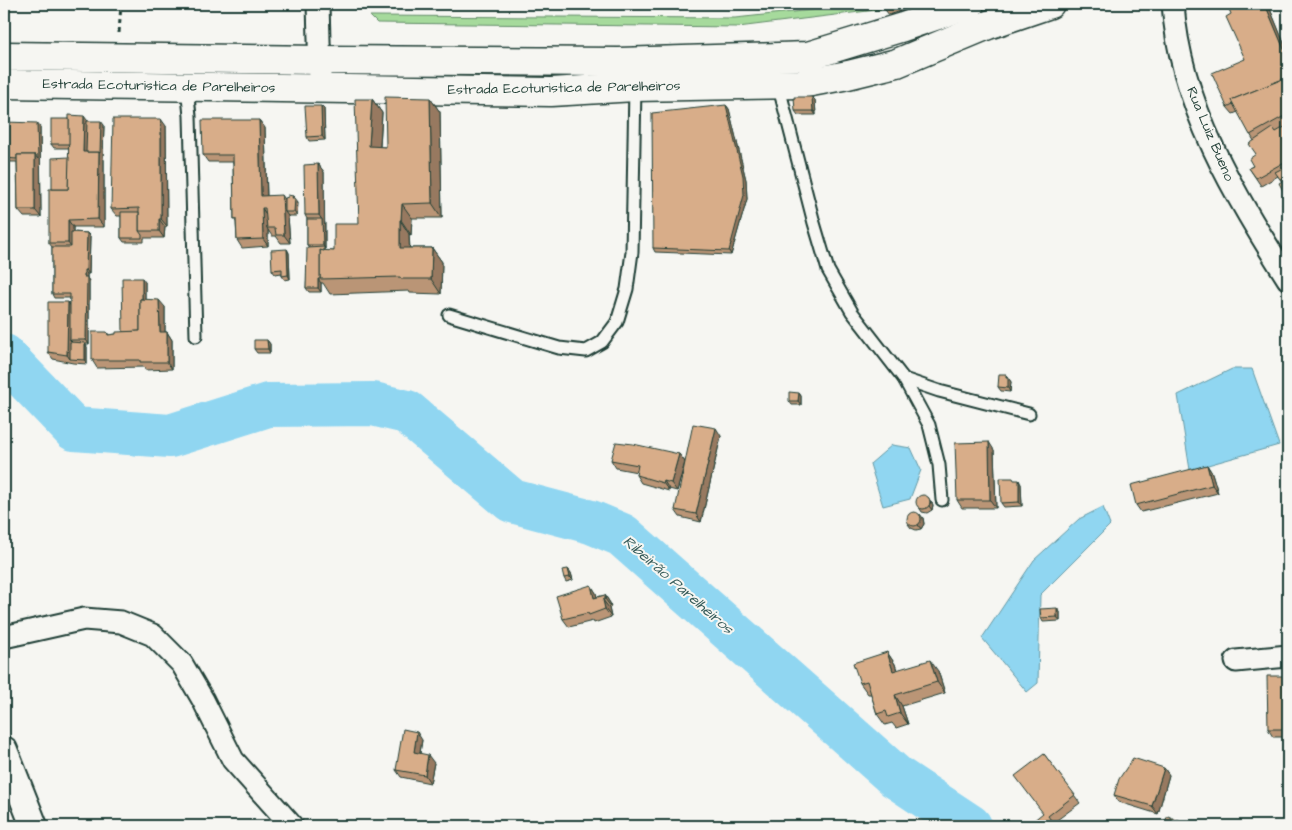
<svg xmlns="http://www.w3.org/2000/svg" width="1292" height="830" font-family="'Architects Daughter',sans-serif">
<rect width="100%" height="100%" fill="#f6f6f2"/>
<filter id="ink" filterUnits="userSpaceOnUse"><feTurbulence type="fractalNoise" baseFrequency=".02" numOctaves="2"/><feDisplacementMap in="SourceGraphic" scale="10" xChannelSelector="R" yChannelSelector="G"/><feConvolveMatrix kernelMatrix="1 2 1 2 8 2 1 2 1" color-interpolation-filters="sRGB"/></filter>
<g filter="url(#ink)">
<polygon fill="#a6da9c" stroke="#628c68" points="839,4 881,4 884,9 738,27 377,23 370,16 735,18 812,10"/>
<g fill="#90d6f1" stroke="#6399a5">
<polygon points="1232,369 1252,369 1279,445 1190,470 1178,395"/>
<polygon points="892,445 911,448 921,470 910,499 883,506 870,464"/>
<polygon points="1103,507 1110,525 1040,595 1038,683 1027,692 982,638 1034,560 1079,519"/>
</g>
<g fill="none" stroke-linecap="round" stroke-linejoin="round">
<polyline stroke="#90d6f1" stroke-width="44" points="4,356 74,429 170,436 268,405 373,404 407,412 512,501 591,522 622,535 896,777 970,826"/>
<g stroke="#1f3d34" stroke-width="15">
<g id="service">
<polyline points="778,84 814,223 828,270 852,312 904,379 929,425 939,465 942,500"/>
<polyline points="187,86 190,116 196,336"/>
<polyline points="449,315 559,348 586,351 602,342 617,322 627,289 632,252 635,87"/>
<polyline points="904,379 939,391 1029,414"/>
</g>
</g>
<g stroke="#1f3d34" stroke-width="25">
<g id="minor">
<polyline points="318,4 320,76"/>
<path d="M1173,4C1180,106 1235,195 1288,279"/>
<polyline points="4,637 84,619 121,622 153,635 182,664 203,700 233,760 292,826"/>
<polyline points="1236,661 1288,656"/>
</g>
</g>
<g stroke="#1f3d34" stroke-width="30">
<polyline id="tertiary" points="4,750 34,826"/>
</g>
<g stroke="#1f3d34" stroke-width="31">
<g id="primary">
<polyline points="4,56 320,60 619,62 808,56 903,27 970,4"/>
<polyline points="4,84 551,92 635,87 801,84 848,75 897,63 988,25 1050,4"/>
</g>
</g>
<polyline stroke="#1f3d34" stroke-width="3" stroke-dasharray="5 4" stroke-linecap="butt" points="119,33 121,4"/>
<use href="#service" stroke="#f6f6f2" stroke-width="11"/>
<use href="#minor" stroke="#f6f6f2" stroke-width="21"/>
<use href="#tertiary" stroke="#f6f6f2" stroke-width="26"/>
<use href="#primary" stroke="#f6f6f2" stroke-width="28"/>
</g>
<g fill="#ba9576" stroke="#1f3d34">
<polygon points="882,4 926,4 920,6 914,4 910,8 889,15 883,7"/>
<polygon points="1268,4 1288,53 1288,200 1282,182 1278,176 1261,186 1249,168 1253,166 1256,154 1254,141 1238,112 1233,114 1227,107 1245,59"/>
<polygon points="430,98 440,112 442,218 412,218 411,235 409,234 410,248 432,248 442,262 441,294 410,293 409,291 330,294 323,283 321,283 321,292 309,292 306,288 309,248 307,245 307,219 305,215 318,164 324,172 324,221 325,223 325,249 326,251 334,251 359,224 372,99 382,113 380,147 386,147"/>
<polygon points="815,100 816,115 798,115 795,111"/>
<polygon points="726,105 729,109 746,180 747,199 731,255 655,252 653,248"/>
<polygon points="324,109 325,140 309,141 307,137"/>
<polygon points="259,120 265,128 267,196 285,199 293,196 298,202 297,216 288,216 290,243 281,243 276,236 272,236 268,230 268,246 242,248 237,240 236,222 234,219 233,162 208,162 203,155"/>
<polygon points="88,121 104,125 103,157 104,160 104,227 73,227 73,232 87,233 90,236 89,274 87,274 87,278 89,281 89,344 85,344 87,347 87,364 73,363 53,359 48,352 70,306 70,298 54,298 52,294 52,247 49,243 52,189 69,157 69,148 54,148 51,144"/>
<polygon points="166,126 167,226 165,227 164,238 144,238 144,242 124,242 121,238 121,216 117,216 111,209"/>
<polygon points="40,127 41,217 24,217 18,210 17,162 6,162 4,158"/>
<polygon points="287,249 289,253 290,279 285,280 282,276 282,273 275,274 272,270"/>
<polygon points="145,282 145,299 165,307 165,332 167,332 172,340 172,369 145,370 144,367 97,368 92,360 107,332 109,335 116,334 123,332"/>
<polygon points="267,340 270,344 270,353 257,353 254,349"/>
<polygon points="1006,374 1011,382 1010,392 1001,391 998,387"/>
<polygon points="799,393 801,396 801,405 792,405 789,401"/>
<polygon points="721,436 701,522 680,517 675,510"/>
<polygon points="994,450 996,508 962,508 957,500"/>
<polygon points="679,454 685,462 677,491 669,489 669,491 641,483 636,475 637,472 616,468 611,460"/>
<polygon points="1207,465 1212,473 1218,493 1141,512 1136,505"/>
<polygon points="1015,480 1021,484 1022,506 1004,507 1001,503"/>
<polygon points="928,497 933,505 932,510 927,513 922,512 917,504"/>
<polygon points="923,518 924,524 921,529 916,530 911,528 908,524"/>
<polygon points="568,569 571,573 573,580 566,582 564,578"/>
<polygon points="591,585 596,593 597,597 605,595 610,603 611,607 609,608 611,617 594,623 593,621 569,627 563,619"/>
<polygon points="1060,612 1060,621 1043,622 1041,618"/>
<polygon points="887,652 895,664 897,670 938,671 945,693 902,706 908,724 896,728 892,723 885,725 877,714 871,694 868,694 860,683"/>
<polygon points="1286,676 1288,679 1288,737 1273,737 1268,729"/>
<polygon points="422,740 420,753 434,763 430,783 401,777 396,770"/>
<polygon points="1044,754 1080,803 1053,823 1043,813"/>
<polygon points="1164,768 1169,775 1158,814 1119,802 1114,795"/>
</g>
<g fill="#977960" stroke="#1f3d34">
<polygon points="907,4 914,4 910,8"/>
<polygon points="1265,4 1268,4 1288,53 1288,59"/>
<polygon points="812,97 815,100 816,115 813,111"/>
<polygon points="430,98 440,112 442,218 432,203"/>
<polygon points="372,99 382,113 379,160 369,146"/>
<polygon points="726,105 729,109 746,180 747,199 731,255 729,251"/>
<polygon points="321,106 324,109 325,140 322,136"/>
<polygon points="84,116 90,124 89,155 83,152"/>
<polygon points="161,119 166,126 167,226 161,219"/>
<polygon points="259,120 265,128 267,203 261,196"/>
<polygon points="101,121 104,125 103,157 104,160 104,227 98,219 99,152"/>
<polygon points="37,123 40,127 41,217 35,210 35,155"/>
<polygon points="318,164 324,172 325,249 323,245 322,220 319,215"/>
<polygon points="282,195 287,202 285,212 288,216 290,243 284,235"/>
<polygon points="293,196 298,202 297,216 294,212 292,198"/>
<polygon points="402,204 412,218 411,235 401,220"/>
<polygon points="262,208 267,216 267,228 268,230 268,246 263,239"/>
<polygon points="159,219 165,227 164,238 159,231"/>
<polygon points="68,220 73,227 73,250 68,243"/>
<polygon points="400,220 409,234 410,262 400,248"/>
<polygon points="87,233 90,236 89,274 86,270"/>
<polygon points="432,248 442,262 441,294 431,279"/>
<polygon points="287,249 289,253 290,279 288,275"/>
<polygon points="84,270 87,274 87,278 89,281 89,344 86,340"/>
<polygon points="142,278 145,282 145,339 142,335"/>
<polygon points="318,279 321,283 321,292 318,288"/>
<polygon points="159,300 165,307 165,339 160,332"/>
<polygon points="68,302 73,310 70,340 73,343 70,359 67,355"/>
<polygon points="167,332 172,340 172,369 167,362"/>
<polygon points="267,340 270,344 270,353 268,349"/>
<polygon points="85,343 87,347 87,364 85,360"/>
<polygon points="1006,374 1011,382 1010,392 1008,388"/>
<polygon points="799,393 801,396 801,405 798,401"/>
<polygon points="716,428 721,436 701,522 696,514"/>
<polygon points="989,442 994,450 996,508 990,500"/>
<polygon points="679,454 685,462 677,491 671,483"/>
<polygon points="1207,465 1212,473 1218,493 1212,485"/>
<polygon points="1019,480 1021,484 1022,506 1019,502"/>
<polygon points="664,481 669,489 669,491 663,483"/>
<polygon points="931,501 933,505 932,510 929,506"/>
<polygon points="920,514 923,518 924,524 921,529 918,525"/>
<polygon points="568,569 571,573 573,580 570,577"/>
<polygon points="591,585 596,593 599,606 594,598"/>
<polygon points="605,595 610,603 611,607 605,599"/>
<polygon points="603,600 609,608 611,617 605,609"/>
<polygon points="1057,608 1060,612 1060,621 1057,617"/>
<polygon points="887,652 895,664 900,682 893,671"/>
<polygon points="930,660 938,671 945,693 937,682"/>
<polygon points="1286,676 1288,679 1288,732 1287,729"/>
<polygon points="895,695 902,706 908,724 900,713"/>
<polygon points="417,732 422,740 419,759 414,752"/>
<polygon points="428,755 434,763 430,783 425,775"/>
<polygon points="1164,768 1169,775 1158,814 1152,806"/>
</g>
<g fill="#d8ad89" stroke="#1f3d34">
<polygon points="882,4 895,4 883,7"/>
<polygon points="1241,4 1265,4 1288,59 1288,77 1231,100 1233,104 1227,107 1212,73 1245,59 1226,17 1231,14 1229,9"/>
<polygon points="1288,77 1288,114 1250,135 1231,100"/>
<polygon points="385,97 430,98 432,203 402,204 401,220 400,220 400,248 432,248 431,279 401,279 400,277 320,279 320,250 334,251 334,224 359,224 355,99 372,99 369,146 386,147"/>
<polygon points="794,97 812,97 813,111 795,111"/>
<polygon points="726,105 743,176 744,195 729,251 653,248 652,113"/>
<polygon points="305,106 321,106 322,136 307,137"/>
<polygon points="69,115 84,116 83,152 99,152 98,219 68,220 68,243 49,243 49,189 68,189"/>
<rect x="51" y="119" width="18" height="25"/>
<polygon points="113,119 161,119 161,219 159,219 159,231 139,231 139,208 111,209"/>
<polygon points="202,120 259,120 261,196 282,195 284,235 276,235 275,228 267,228 265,208 262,208 263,239 237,240 236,219 234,219 233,155 203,155"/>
<polygon points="87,121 101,121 100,153 99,152 86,152"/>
<polygon points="4,122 37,123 38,159 35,155 17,155 17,159 4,158"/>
<polygon points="1288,125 1288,160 1256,178 1249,168 1253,166 1249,159 1256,154 1249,144 1273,128 1276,132"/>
<polygon points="17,155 35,155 35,210 18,210"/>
<polygon points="69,157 68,189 52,189 52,158"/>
<polygon points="318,164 319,215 305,215 304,165"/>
<polygon points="1287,166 1288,168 1288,174 1280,179 1275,172"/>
<polygon points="1288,178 1288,200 1279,183"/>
<polygon points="288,195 293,196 292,198 295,198 294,212 285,212 285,198 288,197"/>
<polygon points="1288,200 1288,216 1282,204"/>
<polygon points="121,212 139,212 139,231 142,235 142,238 121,238"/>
<polygon points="307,219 322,219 323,245 307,245"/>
<polygon points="71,232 87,233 86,270 84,270 84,277 87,277 86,340 70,340 70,294 52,294 52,247 71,247"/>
<polygon points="324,247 324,251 320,250 320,279 318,279 318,288 306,288 307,248"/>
<polygon points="287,249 288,275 282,276 282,269 272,270 271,250"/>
<polygon points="122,278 142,278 142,299 140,299 140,331 123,332"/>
<polygon points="140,299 159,300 160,332 167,332 167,362 140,362 140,360 92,360 92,332 107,332 108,335 116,334 116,332 140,331"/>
<polygon points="48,302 68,302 67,355 48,352"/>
<polygon points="254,340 267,340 268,349 254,349"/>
<polygon points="70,342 85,343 85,360 70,359"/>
<polygon points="999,374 1006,374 1006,378 1008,378 1008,388 998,387"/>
<polygon points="789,392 799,393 798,401 789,401"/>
<polygon points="693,424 716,428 696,514 675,510"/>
<polygon points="616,442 633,444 679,454 671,483 664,481 663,483 636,475 638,465 611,460"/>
<polygon points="989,442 990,500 957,500 955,443"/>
<polygon points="1207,465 1212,485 1136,505 1131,485"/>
<polygon points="1000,478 1013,478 1014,480 1019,480 1019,502 1001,503"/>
<circle cx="923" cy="502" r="7"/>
<circle cx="914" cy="519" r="7"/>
<polygon points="568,569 570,577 564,578 562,570"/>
<polygon points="591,585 594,598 605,595 605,599 603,600 605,609 589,615 588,613 563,619 556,596"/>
<polygon points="1057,608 1057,617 1041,618 1040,609"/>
<polygon points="887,652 893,671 930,660 937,682 895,695 900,713 888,717 886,711 877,714 867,681 860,683 853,663"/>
<polygon points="1267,676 1286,676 1287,729 1268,729"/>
<polygon points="403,729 417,732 414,752 428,755 425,775 396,770"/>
<polygon points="1044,754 1075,795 1048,816 1055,826 1037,826 1033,821 1043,813 1015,776"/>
<polygon points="1133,758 1164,768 1152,806 1114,795 1119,779"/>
<polygon points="1168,816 1190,826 1162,826"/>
</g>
</g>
<g text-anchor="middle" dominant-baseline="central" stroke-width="4" stroke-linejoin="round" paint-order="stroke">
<g font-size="14" fill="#1f3d34" stroke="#f6f6f2">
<text transform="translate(159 86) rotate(1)">Estrada Ecoturistica de Parelheiros</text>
<text transform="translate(564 88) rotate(-1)">Estrada Ecoturistica de Parelheiros</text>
<text transform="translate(1210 134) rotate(67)">Rua Luiz Bueno</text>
</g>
<g font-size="15" font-style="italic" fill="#365c5a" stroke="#f6f6f2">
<text transform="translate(678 585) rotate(41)">Ribeirão Parelheiros</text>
</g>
</g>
<rect width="1292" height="830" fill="none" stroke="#f6f6f2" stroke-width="20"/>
<rect x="10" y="10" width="1272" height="810" fill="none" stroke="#1f3d34" stroke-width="2" filter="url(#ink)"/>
</svg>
